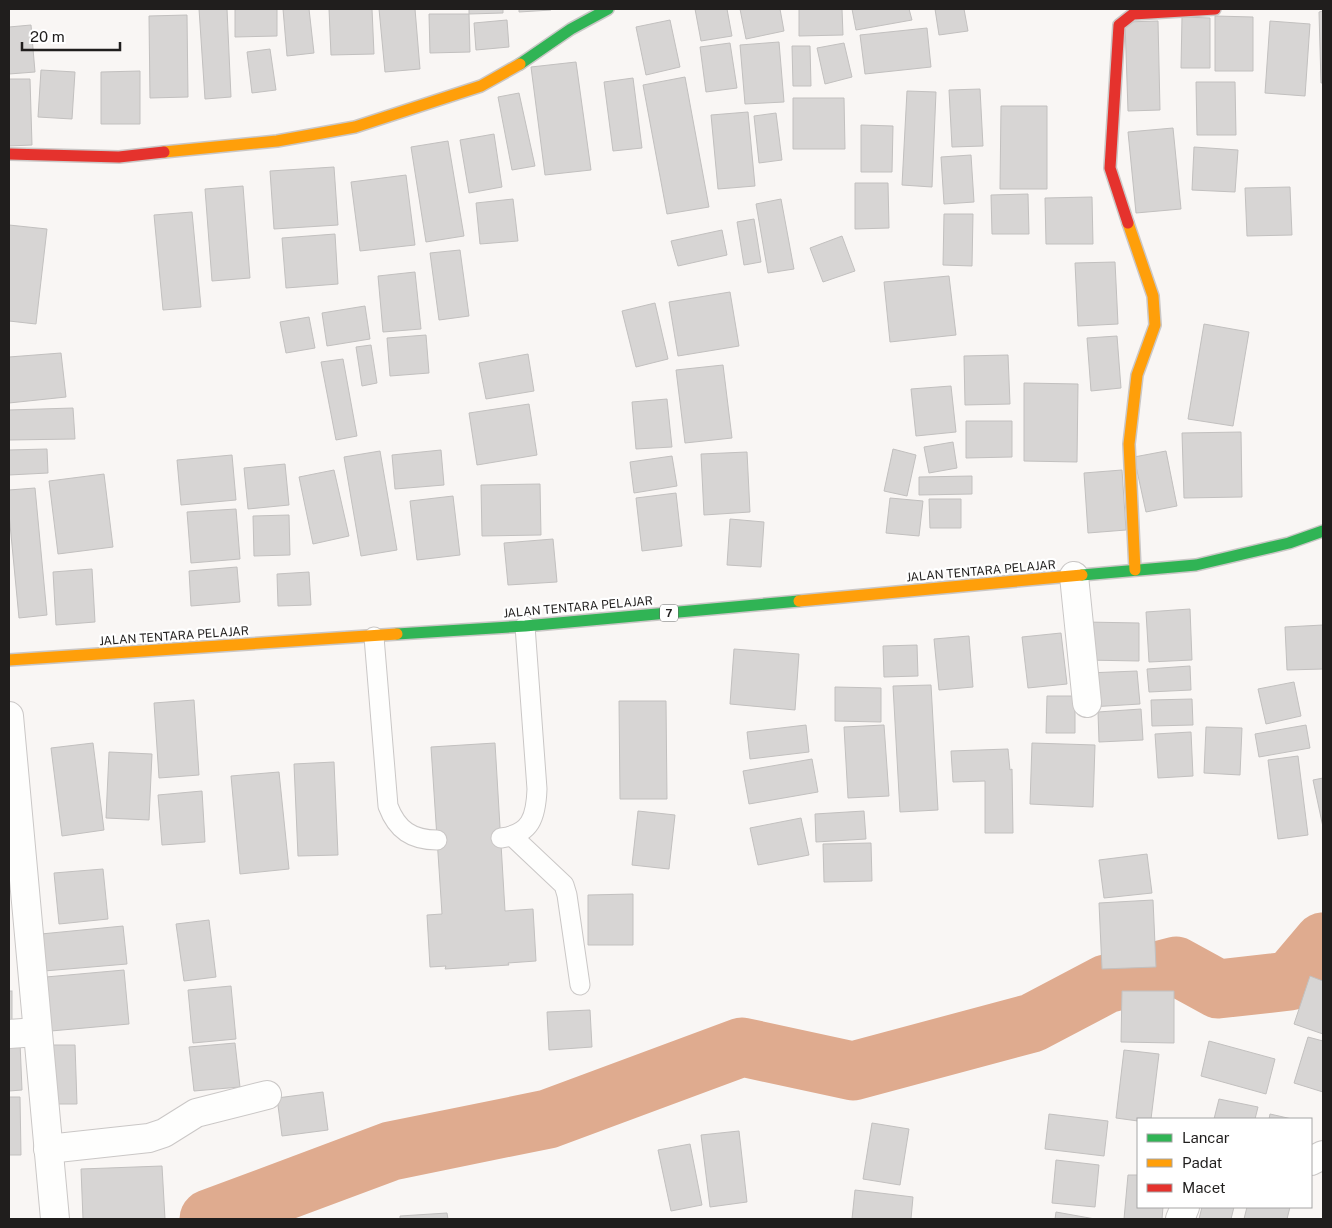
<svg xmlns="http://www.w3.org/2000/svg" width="1332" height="1228" font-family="'Public Sans',sans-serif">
<rect width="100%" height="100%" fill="#f9f6f4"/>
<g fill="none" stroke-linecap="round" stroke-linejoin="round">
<polyline stroke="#dfab8f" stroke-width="59" points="209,1219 391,1151 548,1119 742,1047 853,1071 1032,1023 1106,984 1176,966 1218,989 1290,981 1323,942"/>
</g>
<g fill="#d7d5d4" stroke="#c2c0bf">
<polygon points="199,9 227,9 231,97 205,99"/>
<polygon points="235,9 277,9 277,36 235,37"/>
<polygon points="283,9 309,9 314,53 287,56"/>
<polygon points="329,9 372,9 374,54 331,55"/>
<polygon points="379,9 415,9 420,69 385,72"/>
<polygon points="469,9 503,9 503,13 469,14"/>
<polygon points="519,9 551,9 551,10 519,12"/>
<polygon points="695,9 727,9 732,36 701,41"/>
<polygon points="740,9 780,9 784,31 746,39"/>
<polygon points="799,9 842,9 843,35 799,36"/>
<polygon points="852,9 909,9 912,20 856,30"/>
<polygon points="935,9 964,9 968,31 939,35"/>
<polygon points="1323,11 1323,83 1321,83 1319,12"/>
<polygon points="429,14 469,14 470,52 430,53"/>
<polygon points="187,15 188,97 150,98 149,16"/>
<polygon points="1215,16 1253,17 1253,71 1215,71"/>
<polygon points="1182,17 1210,18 1210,68 1181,68"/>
<polygon points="507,20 509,47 476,50 474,23"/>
<polygon points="670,20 680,67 646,75 636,27"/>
<polygon points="1158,21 1160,110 1128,111 1125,22"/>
<polygon points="1270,21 1310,24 1305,96 1265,93"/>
<polygon points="31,25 35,72 9,74 9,27"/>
<polygon points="927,28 931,67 865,74 860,35"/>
<polygon points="779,42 784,102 745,104 740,45"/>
<polygon points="730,43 737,88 706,92 700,47"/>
<polygon points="844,43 852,77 825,84 817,48"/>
<polygon points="792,46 810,46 811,86 793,86"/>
<polygon points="270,49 276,90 252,93 247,52"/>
<polygon points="576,62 591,170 545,175 531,67"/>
<polygon points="41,70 75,72 72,119 38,117"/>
<polygon points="140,71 140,124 101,124 101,72"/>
<polygon points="685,77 709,207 667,214 643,85"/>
<polygon points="633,78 642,148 613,151 604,82"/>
<polygon points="9,79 30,79 32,145 9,146"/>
<polygon points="1196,82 1235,82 1236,135 1197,135"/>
<polygon points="980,89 983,146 952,147 949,90"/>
<polygon points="907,91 936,92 932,187 902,185"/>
<polygon points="519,93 535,166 512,170 498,97"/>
<polygon points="793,98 844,98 845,149 793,149"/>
<polygon points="1001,106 1047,106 1047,189 1000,189"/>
<polygon points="748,112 755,186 718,189 711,115"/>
<polygon points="776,113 782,160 759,163 754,116"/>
<polygon points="861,125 893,126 892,172 861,172"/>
<polygon points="1173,128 1181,209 1136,213 1128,132"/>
<polygon points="494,134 502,187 469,193 460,140"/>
<polygon points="448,141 464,236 426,242 411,147"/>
<polygon points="1194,147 1238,150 1235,192 1192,190"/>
<polygon points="971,155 974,202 944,204 941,157"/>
<polygon points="334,167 338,225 274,229 270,171"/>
<polygon points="406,175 415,245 360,251 351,182"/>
<polygon points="855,183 888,183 889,228 855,229"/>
<polygon points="243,186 250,278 212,281 205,189"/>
<polygon points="1290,187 1292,235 1247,236 1245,188"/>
<polygon points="1028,194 1029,234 992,234 991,195"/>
<polygon points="1092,197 1093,244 1046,244 1045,198"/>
<polygon points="513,199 518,241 480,244 476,203"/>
<polygon points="781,199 794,269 768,273 756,204"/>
<polygon points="192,212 201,307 163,310 154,215"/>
<polygon points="944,214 973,214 972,266 943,265"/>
<polygon points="754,219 761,262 744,265 737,222"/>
<polygon points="9,225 47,229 36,324 9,321"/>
<polygon points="722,230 727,255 678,266 671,241"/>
<polygon points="335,234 338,284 286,288 282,238"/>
<polygon points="842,236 855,271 823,282 810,248"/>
<polygon points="460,250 469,316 439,320 430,253"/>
<polygon points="1115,262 1118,324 1078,326 1075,263"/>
<polygon points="415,272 421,329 383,332 378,276"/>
<polygon points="949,276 956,335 890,342 884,282"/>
<polygon points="730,292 739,346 678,356 669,302"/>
<polygon points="655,303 668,359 636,367 622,311"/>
<polygon points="365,306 370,339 327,346 322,313"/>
<polygon points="309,317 315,348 286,353 280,322"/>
<polygon points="1204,324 1249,332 1233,426 1188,419"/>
<polygon points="426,335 429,373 390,376 387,338"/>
<polygon points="1117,336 1121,388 1091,391 1087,338"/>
<polygon points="371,345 377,383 362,386 356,347"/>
<polygon points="61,353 66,397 9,403 9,357"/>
<polygon points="528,354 534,391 486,399 479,363"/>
<polygon points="1008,355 1010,404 965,405 964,356"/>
<polygon points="343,359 357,436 336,440 321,362"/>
<polygon points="723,365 732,438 685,443 676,370"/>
<polygon points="1024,383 1078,384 1077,462 1024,461"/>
<polygon points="951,386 956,432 916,436 911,389"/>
<polygon points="667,399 672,447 636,449 632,402"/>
<polygon points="529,404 537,455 477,465 469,413"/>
<polygon points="73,408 75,439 9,440 9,410"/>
<polygon points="966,421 1012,421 1012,457 966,458"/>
<polygon points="1241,432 1242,497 1184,498 1182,433"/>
<polygon points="953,442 957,468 929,473 924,447"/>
<polygon points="47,449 48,473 9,475 9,450"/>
<polygon points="893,449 916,455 907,496 884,491"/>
<polygon points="441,450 444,485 395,489 392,455"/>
<polygon points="380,451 397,550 361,556 344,457"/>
<polygon points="1166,451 1177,506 1146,512 1134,457"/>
<polygon points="747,452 750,512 704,515 701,454"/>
<polygon points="232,455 236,500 181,505 177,460"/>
<polygon points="672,456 677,486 634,493 630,462"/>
<polygon points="285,464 289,505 248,509 244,468"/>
<polygon points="334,470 349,536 313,544 299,477"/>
<polygon points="1122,470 1126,530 1088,533 1084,473"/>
<polygon points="104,474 113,547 58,554 49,481"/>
<polygon points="972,476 972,494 919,495 919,477"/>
<polygon points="540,484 541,535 482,536 481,485"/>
<polygon points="35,488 47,615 19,618 9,514 9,490"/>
<polygon points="676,493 682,546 642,551 636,498"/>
<polygon points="453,496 460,555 417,560 410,501"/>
<polygon points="890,498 923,501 919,536 886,533"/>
<polygon points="929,499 961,499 961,528 930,528"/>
<polygon points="236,509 240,559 191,563 187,512"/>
<polygon points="289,515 290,555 254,556 253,516"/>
<polygon points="730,519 764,522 761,567 727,565"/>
<polygon points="553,539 557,582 508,585 504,543"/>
<polygon points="237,567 240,602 191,606 189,571"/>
<polygon points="92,569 95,622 56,625 53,572"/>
<polygon points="309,572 311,605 278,606 277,574"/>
<polygon points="1190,609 1192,660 1149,662 1146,612"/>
<polygon points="1085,622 1139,623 1139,661 1085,660"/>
<polygon points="1323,625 1323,669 1287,670 1285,627"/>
<polygon points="1061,633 1067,684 1028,688 1022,637"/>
<polygon points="969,636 973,687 939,690 934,639"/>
<polygon points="917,645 918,676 884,677 883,646"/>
<polygon points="734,649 799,654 795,710 730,704"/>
<polygon points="1190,666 1191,690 1149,692 1147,669"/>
<polygon points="1137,671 1140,704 1090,707 1087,673"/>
<polygon points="1294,682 1301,716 1266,724 1258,689"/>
<polygon points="931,685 938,810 900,812 893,686"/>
<polygon points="835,687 881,688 881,722 835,721"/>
<polygon points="1047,696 1075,696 1075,733 1046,733"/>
<polygon points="1192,699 1193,725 1152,726 1151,700"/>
<polygon points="194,700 199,775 159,778 154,703"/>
<polygon points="619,701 666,701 667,799 620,799"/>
<polygon points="1141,709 1143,740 1099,742 1098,712"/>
<polygon points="806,725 809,752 750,759 747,732"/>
<polygon points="884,725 889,796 848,798 844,727"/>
<polygon points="1306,725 1310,748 1259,757 1255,734"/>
<polygon points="1206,727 1242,728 1240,775 1204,773"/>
<polygon points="1191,732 1193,776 1158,778 1155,734"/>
<polygon points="93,743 104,830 62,836 51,748"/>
<polygon points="495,743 505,911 533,909 536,961 508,963 509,965 445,969 446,966 430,967 427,915 442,914 431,747"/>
<polygon points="1032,743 1095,745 1093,807 1030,804"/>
<polygon points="1008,749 1010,770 1012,769 1013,833 985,833 985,781 953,782 951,751"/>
<polygon points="109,752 152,754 149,820 106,818"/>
<polygon points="1298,756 1308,835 1278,839 1268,760"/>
<polygon points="812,759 818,792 749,804 743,771"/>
<polygon points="334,762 338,855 298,856 294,764"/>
<polygon points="279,772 289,869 240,874 231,776"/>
<polygon points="1323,778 1323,827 1313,780"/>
<polygon points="202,791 205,842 162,845 158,795"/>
<polygon points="638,811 675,815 669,869 632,865"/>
<polygon points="864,811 866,839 816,842 815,814"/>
<polygon points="801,818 809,855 758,865 750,828"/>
<polygon points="871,843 872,881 824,882 823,844"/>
<polygon points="1147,854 1152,893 1104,898 1099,860"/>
<polygon points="103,869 108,919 59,924 54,873"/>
<polygon points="633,894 633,945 588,945 588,895"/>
<polygon points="1153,900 1156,967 1102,969 1099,903"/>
<polygon points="209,920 216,977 184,981 176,924"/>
<polygon points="123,926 127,964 44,971 41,934"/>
<polygon points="124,970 129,1024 51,1031 46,977"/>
<polygon points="1310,976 1323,981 1323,1034 1294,1024"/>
<polygon points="231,986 236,1039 193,1043 188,990"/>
<rect x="9" y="991" width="3" height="35"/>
<polygon points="1122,991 1174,991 1174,1043 1121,1042"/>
<polygon points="590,1010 592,1047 549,1050 547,1012"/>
<polygon points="1308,1037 1323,1041 1323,1092 1294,1083"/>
<polygon points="1209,1041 1275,1059 1266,1094 1201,1076"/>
<polygon points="20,1042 22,1090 9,1091 9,1043"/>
<polygon points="235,1043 240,1087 194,1091 189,1047"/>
<polygon points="46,1045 75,1045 77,1104 47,1104"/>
<polygon points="1124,1050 1159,1054 1151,1119 1138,1119 1138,1121 1116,1118"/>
<polygon points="323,1092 328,1130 282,1136 277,1098"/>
<polygon points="9,1097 20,1097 21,1155 9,1155"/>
<polygon points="1219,1099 1258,1107 1255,1119 1214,1119"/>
<polygon points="1049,1114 1108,1121 1104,1156 1045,1149"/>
<polygon points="1270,1114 1292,1119 1269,1119"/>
<polygon points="872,1123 909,1129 900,1185 863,1179"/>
<polygon points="739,1131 747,1202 710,1207 701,1135"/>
<polygon points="690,1144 702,1205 671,1211 658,1150"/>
<polygon points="1056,1160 1099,1165 1095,1207 1052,1203"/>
<polygon points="162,1166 165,1219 83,1219 81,1169"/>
<polygon points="1128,1175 1138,1175 1138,1207 1163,1207 1162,1219 1124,1219"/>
<polygon points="855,1190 913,1197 911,1219 852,1219"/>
<polygon points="1202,1207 1234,1207 1231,1219 1199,1219"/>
<polygon points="1247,1207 1290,1207 1287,1219 1244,1219"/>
<polygon points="1056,1212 1095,1219 1055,1219"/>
<polygon points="447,1213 448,1219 400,1219 400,1216"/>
</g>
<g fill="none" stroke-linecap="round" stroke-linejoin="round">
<g stroke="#cac7c6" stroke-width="21">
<g id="lane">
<path d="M374,637L388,806C397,830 412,840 437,840"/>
<polyline points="512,836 564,885 567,895 580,985"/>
<path d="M501,838C531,834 536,817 537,789L525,626"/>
</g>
</g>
<g stroke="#cac7c6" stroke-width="30">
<g id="street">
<polyline points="1074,576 1087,703"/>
<polyline points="9,716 55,1219"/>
<polyline points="9,1034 37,1032"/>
<polyline points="48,1149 149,1138 164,1133 196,1113 267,1095"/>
<polyline points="1311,1161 1323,1155"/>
<polyline points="1180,1219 1185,1207"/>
</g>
</g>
<g stroke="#cac7c6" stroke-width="14">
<g id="fast">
<polyline points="520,64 571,29 608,9"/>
<polyline points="1082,575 1196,565 1289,543 1323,531"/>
<polyline points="397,634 525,626 799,601"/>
</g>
</g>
<g stroke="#cac7c6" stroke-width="14">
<g id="slow">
<polyline points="164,152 277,141 355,127 481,86 520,64"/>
<polyline points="1128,223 1153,296 1155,325 1137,375 1129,444 1135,570"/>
<polyline points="799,601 1082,575"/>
<polyline points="9,660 397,634"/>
</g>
</g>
<g stroke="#cac7c6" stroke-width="14">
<g id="jam">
<polyline points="9,154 119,157 164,152"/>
<polyline points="1128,223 1110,168 1119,25 1133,14 1215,9"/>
</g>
</g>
<use href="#lane" stroke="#fefefd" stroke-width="19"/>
<use href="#street" stroke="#fefefd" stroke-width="28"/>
<use href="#fast" stroke="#30b455" stroke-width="11"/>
<use href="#slow" stroke="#ff9f0a" stroke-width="11"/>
<use href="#jam" stroke="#e5322d" stroke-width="11"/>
</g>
<g text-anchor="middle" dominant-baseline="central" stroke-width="4.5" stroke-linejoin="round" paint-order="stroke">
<rect fill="#fff" stroke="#636261" stroke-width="1" x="660" y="604.5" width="18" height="17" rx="4"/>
<g font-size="11" font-weight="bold" fill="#201e1d">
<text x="669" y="613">7</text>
</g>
<g font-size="12" fill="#201e1d" stroke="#fff">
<text transform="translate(981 571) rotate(-5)">JALAN TENTARA PELAJAR</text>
<text transform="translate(578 607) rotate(-5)">JALAN TENTARA PELAJAR</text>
<text transform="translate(174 636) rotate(-4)">JALAN TENTARA PELAJAR</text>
</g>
</g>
<rect width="1332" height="1228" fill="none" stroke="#201e1d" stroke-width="20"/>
<rect x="1137" y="1118" width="175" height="90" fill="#ffffff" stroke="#a6a5a5"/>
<rect x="1147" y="1134" width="25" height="8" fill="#30b455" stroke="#a6a5a5"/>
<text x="1182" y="1143" font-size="15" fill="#201e1d">Lancar</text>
<rect x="1147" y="1159" width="25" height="8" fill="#ff9f0a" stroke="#a6a5a5"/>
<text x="1182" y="1168" font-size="15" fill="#201e1d">Padat</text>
<rect x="1147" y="1184" width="25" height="8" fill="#e5322d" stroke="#a6a5a5"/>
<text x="1182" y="1193" font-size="15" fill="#201e1d">Macet</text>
<path d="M22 42v8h98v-8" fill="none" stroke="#201e1d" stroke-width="2.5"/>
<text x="30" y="42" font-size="15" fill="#201e1d" stroke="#ffffff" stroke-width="4" paint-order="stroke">20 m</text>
</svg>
